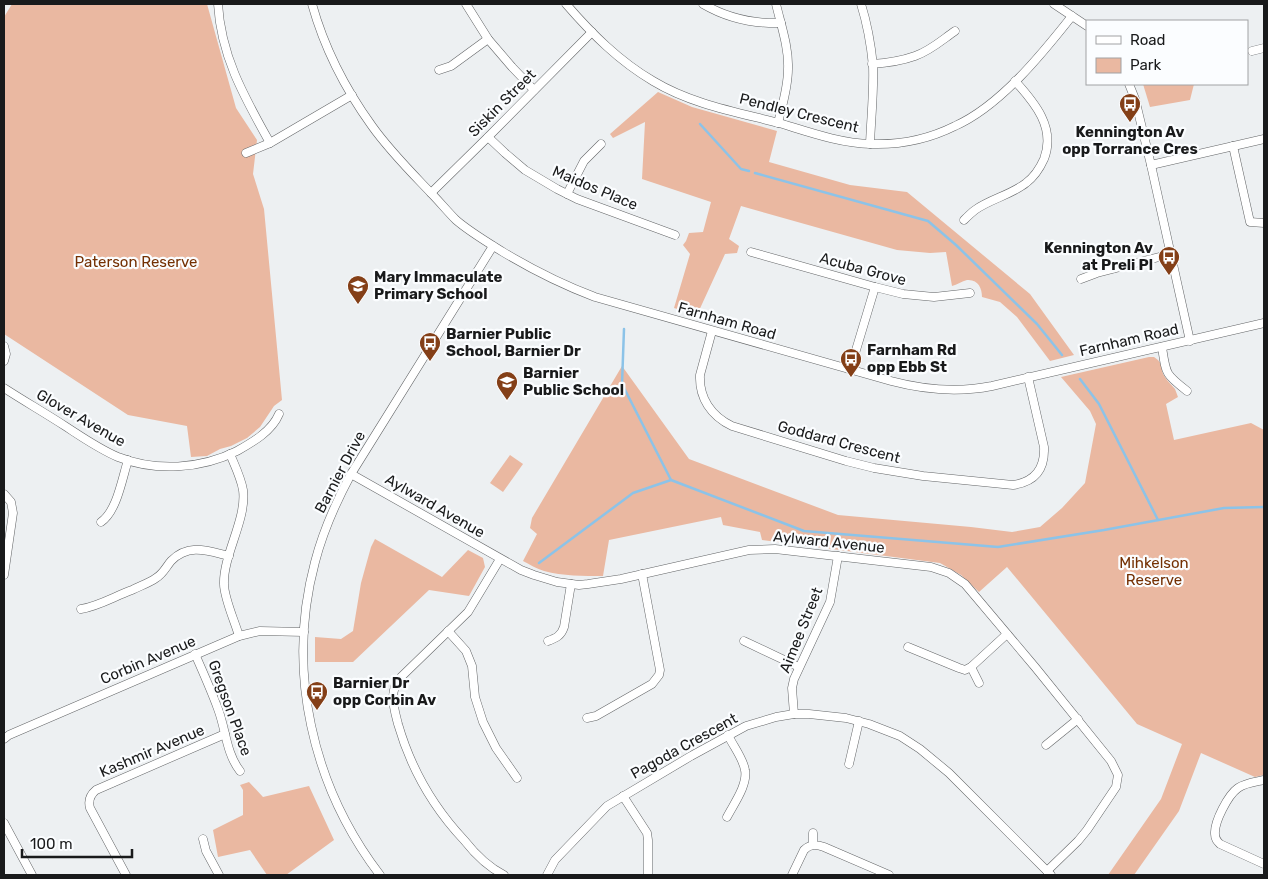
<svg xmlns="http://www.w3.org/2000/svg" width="1268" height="879" font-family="Rubik,sans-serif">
<rect width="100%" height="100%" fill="#edf0f2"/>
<g fill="#eab8a1">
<polygon points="12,4 207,4 236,108 257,140 253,174 264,209 282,400 274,406 260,427 247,438 231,446 220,449 207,456 191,457 187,426 128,415 4,334 4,17"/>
<polygon points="1143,84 1194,84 1190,100 1150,107"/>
<path d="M658,92L692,107L777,131L769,162L850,185L907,192L1030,294L1074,355L1050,361L1017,317L1000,302L982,297C982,288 978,279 967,280C962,281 957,285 952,286L946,252L930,253L897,250L741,206L729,239L739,246L737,253L725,254L697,315L674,308L690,254L683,245L686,241L689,233L703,232L711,202L642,179L645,122L613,138L610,134Z"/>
<path d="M1149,357H1154L1158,360L1161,364L1163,374L1167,380L1175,389L1178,397L1166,404L1174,440L1251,423L1264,430V775L1255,777L1201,753L1179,811L1134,875H1108L1161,799L1182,744L1137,724L1007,567L979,592L961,575L940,563L762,540L760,532L723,525L721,517L609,540L603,576C583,576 563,576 544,571C537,569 529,564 523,561L537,534L530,528L532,518L622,366L689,459L838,515L971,527L1012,532L1040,527L1062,508L1085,483L1096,424L1090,411L1061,377Z"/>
<polygon points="510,455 523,464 503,492 490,483"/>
<polygon points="375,539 442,577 468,550 483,558 485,567 469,596 429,590 353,662 315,662 315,637 341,639 353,631 361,583 371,547"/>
<polygon points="249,782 263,797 309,786 334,840 286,875 267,875 250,850 218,857 213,830 243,815 243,790 240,785"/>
</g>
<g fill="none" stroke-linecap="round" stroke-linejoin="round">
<g stroke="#8cc3e8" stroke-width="2.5">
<polyline points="700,124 741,169 749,171"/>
<polyline points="755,173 928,221 956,245 1037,324 1062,355"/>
<polyline points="624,329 622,384 671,480"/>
<polyline points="1080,379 1099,404 1158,520"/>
<polyline points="539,563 633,493 671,480 804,531 998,547 1104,530 1224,508 1264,507"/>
</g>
<g stroke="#636567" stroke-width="9">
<g id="minor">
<path d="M218,4C221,57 245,98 270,143"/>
<path d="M312,4C324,47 346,90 372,126C389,150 410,171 430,192C439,201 447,211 456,220C470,232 487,242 503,252C533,270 563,285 595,297L891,381C925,390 957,393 992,386L1264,323"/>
<polyline points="466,4 488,39 512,67 534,90"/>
<path d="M566,4C592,34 619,61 653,81C691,104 736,112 779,123C809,132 839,143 871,144C900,145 929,139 955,126C1000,106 1042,54 1072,16"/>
<path d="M703,4C727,18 752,24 781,23"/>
<path d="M776,4C781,25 789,48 788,69C788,88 782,106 778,123"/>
<path d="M861,4C867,23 871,45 873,66C874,92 871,118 870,144"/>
<polyline points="1054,4 1087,26"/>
<polyline points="1252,51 1264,48"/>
<path d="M872,64C887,63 901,61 915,56C930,51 942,40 955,31"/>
<polyline points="439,70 451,66 488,39"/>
<polyline points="1129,84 1135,99 1151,165 1190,341"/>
<polyline points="488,137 505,153 525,170 557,189 577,199 675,235"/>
<polyline points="1233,146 1250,222 1264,223"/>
<polyline points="246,153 270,143 352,95"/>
<polyline points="1151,165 1264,139"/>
<polyline points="431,193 488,137 592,32"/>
<polyline points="567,194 584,161 601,144"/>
<path d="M964,220C967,217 971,213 975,210C990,199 1011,195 1026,183C1034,177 1040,168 1044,159C1056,128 1035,103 1015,81"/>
<polyline points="751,252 875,287 903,294 934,297 970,293"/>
<polyline points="1081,279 1097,273 1171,254"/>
<path d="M712,331L700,375C699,398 711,416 732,426L846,461L874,468L923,476L1013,485C1035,482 1045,469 1044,447L1028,377"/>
<polyline points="4,346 6,354 4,361"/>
<path d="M1162,347C1166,374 1165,374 1187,391"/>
<polyline points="850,370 875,287"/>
<path d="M4,388C24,401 45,413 65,426C82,437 99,449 118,457C156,472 201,469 237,451C253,442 272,431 279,414"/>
<path d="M230,454C235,466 241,478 243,490C247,519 223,555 224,584C224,598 235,622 239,636"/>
<polyline points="351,474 521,570 534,575 557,582 579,585 588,584 621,579 749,550 775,549 931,567 949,573 965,584 1035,667 1111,761 1118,775 1116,787 1087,830 1078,841 1047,871"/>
<polyline points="4,494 11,502 13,513 4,575"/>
<path d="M101,522C117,511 122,479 128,460"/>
<path d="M500,559L468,612L401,677C388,691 394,708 398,724C411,769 432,806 464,840C475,854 488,867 504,875"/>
<path d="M81,609C99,606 115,596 132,590C140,586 149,583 156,578C163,574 166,567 171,561C189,543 208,551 229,556"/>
<polyline points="448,631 466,651 472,666 475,697 483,722 496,748 517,778"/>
<path d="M548,641C556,638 561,636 564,627L571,584"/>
<polyline points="744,641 799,667"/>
<polyline points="908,647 959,668 965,670 971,667 1007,634"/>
<path d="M195,654C203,672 211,690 218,709C226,730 226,753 240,771"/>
<polyline points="971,667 979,683"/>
<polyline points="794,714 792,688 794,679 830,602 838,556"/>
<polyline points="587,718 596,716 652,684 659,675 660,670 642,574"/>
<polyline points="4,739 9,735 239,636 260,631 304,632"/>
<polyline points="1046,745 1078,719"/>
<polyline points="849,764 859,721"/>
<path d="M1264,780C1255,782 1245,783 1238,788C1228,795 1214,822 1215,834C1215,839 1217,841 1220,844L1264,864"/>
<polyline points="623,796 647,833 648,840 648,875"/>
<path d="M727,817C733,805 748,785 745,770C743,758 733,746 728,735"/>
<polyline points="4,823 32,875"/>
<polyline points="813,833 813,844"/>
<polyline points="203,839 206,851 219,875"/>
<path d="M126,875L90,808C88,801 90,795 96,790L225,734"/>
<path d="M380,875C312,786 286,670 315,562C323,531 336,502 351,474L493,246"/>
<polyline points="547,875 555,860 607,806 691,756 746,726 776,717 794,714 809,714 846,718 869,724 900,736 920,749 949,773 1051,875"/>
<path d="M792,875L804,850C810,844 816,844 824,847L889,875"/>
</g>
</g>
<use href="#minor" stroke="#fff" stroke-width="8"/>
</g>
<defs>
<g id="bus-pin" transform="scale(1.125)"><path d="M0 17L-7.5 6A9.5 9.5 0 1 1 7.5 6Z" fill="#843f17" stroke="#fbfdff"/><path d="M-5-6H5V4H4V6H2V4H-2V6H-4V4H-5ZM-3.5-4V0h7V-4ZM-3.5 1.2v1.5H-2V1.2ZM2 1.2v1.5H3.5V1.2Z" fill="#fff"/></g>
<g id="school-pin" transform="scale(1.125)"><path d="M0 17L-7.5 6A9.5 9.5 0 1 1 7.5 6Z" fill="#843f17" stroke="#fbfdff"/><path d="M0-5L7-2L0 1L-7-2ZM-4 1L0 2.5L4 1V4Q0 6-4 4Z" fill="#fff"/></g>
</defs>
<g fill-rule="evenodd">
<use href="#bus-pin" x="1130" y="104"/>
<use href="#bus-pin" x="1169" y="257"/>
<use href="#school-pin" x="358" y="286"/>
<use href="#bus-pin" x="430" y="343"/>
<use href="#bus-pin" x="851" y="359"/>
<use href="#school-pin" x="507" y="382"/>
<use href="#bus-pin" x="317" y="692"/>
</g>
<g text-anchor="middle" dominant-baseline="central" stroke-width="4.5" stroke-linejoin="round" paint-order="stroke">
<g font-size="15" fill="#191a1b" stroke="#fbfdff">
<text transform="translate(502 103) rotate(-45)">Siskin Street</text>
<text transform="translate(799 113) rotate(14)">Pendley Crescent</text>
<text transform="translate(595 188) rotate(23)">Maidos Place</text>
<text transform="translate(863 269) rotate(15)">Acuba Grove</text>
<text transform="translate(727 321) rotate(16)">Farnham Road</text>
<text transform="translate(1129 340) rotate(-13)">Farnham Road</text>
<text transform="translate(81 418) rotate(30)">Glover Avenue</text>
<text transform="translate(839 442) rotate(15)">Goddard Crescent</text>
<text transform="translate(340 472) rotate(-62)">Barnier Drive</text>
<text transform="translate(435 506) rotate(30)">Aylward Avenue</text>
<text transform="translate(829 542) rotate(6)">Aylward Avenue</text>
<text transform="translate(801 630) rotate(-68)">Aimee Street</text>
<text transform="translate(148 660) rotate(-23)">Corbin Avenue</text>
<text transform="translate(230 708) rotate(70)">Gregson Place</text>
<text transform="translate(684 746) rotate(-29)">Pagoda Crescent</text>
<text transform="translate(152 751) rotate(-23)">Kashmir Avenue</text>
</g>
<g font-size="15" font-weight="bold" fill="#191a1b" stroke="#fbfdff" text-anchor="start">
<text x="1130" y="132" text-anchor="middle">Kennington Av<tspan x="1130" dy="17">opp Torrance Cres</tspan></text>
<text x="1153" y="248" text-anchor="end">Kennington Av<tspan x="1153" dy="17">at Preli Pl</tspan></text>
<text x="374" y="277">Mary Immaculate<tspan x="374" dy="17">Primary School</tspan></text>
<text x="446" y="334">Barnier Public<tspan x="446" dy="17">School, Barnier Dr</tspan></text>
<text x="867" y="350">Farnham Rd<tspan x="867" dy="17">opp Ebb St</tspan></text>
<text x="523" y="373">Barnier<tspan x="523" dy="17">Public School</tspan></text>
<text x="333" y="683">Barnier Dr<tspan x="333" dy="17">opp Corbin Av</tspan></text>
</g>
<g font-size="15" fill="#743003" stroke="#fbfdff">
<text x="136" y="262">Paterson Reserve</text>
<text x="1154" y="563">Mihkelson<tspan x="1154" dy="17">Reserve</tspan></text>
</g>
</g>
<rect width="1268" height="879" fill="none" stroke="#191a1b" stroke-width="10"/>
<rect x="1086" y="20" width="162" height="65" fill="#fbfdff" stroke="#a1a2a4"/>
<rect x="1096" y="36" width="25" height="8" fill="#ffffff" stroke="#a1a2a4"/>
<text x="1130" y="45" font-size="15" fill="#191a1b">Road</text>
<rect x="1096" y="58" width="25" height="15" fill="#eab8a1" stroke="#a1a2a4"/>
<text x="1130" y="70" font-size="15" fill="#191a1b">Park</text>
<path d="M22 849v8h110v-8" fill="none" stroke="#191a1b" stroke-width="2.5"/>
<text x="30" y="849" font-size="15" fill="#191a1b" stroke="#fbfdff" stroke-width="4" paint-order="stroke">100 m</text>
</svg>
